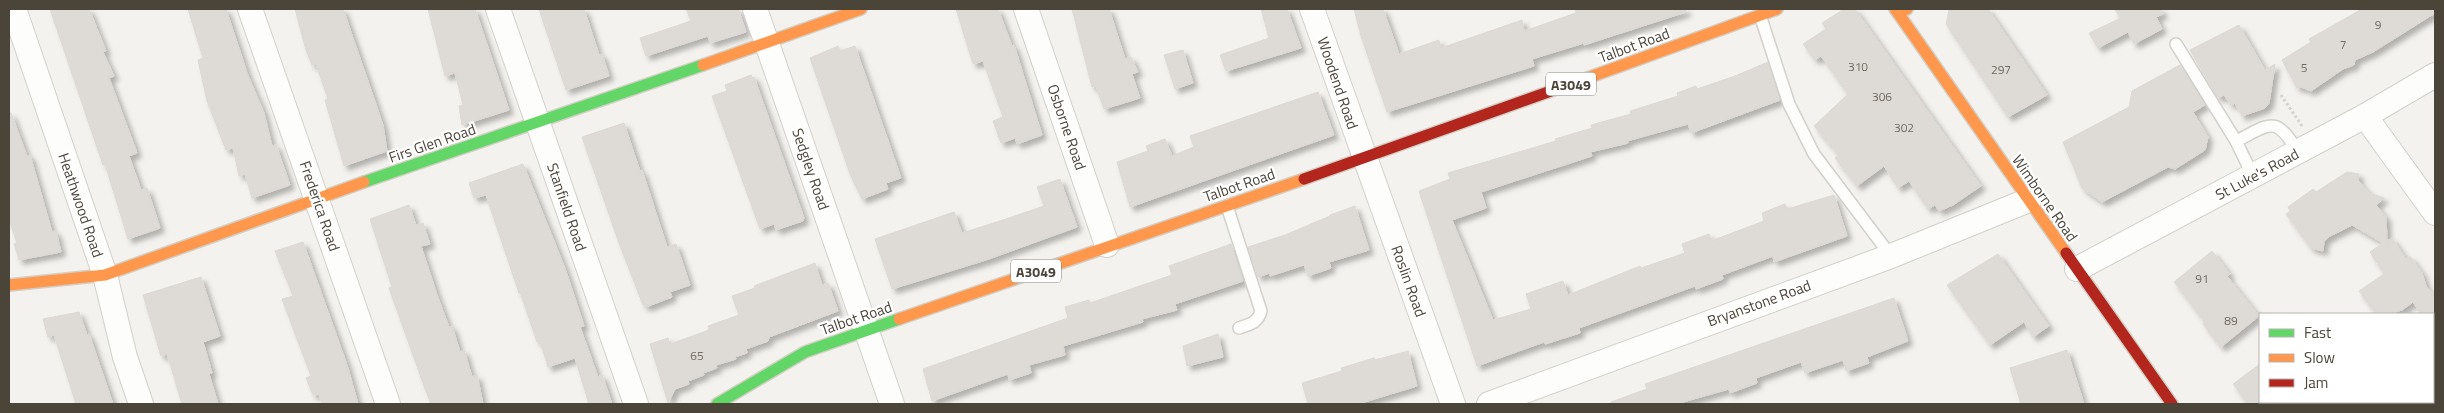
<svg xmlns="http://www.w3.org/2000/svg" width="2444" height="413" font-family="'Titillium Web',sans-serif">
<defs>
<filter id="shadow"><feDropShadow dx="4.5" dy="4.5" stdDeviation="2.5" flood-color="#0004"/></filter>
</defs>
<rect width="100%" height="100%" fill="#f4f2ee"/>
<g fill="#dedbd6" stroke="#dcd9d4" filter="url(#shadow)">
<polygon points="50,9 89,9 106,51 103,52 114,76 109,78 137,153 129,156 141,190 147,188 160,228 128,239 105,164 103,165"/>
<polygon points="188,9 226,9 247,73 264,113 272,146 276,145 290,185 252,198 245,174 239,176 233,148 226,150 207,101 198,60 203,58"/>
<polygon points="295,9 343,9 383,125 387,151 344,166 325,100 328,99 316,64 312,65 306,50"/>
<polygon points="428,9 475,9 509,110 462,125 459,106 463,105 455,73 445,76"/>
<polygon points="539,9 584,9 599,55 602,54 609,76 566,90"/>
<polygon points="686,9 738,9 746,32 710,43 708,36 646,56 640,38 691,21"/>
<polygon points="956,9 998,9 1012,46 1014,45 1042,135 1017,144 1015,138 1001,143 993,121 1003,117 983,61 973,64"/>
<polygon points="1072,9 1109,9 1125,59 1131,57 1138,72 1132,74 1140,98 1104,109 1096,86 1092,87"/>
<polygon points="1261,9 1287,9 1301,48 1226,71 1220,55 1269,38"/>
<polygon points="1354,9 1383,9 1399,54 1439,40 1441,48 1522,20 1524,31 1576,13 1575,9 1686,9 1686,12 1584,45 1584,43 1532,59 1534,66 1387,112 1361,36"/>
<polygon points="1844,9 1855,9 1981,186 1953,205 1939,211 1935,205 1928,209 1909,181 1898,188 1884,166 1857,186 1835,158 1839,155 1814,126 1848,94 1821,56 1815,60 1803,44 1826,29 1822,23"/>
<polygon points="1949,9 1988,9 2047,95 2008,117 1946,24"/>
<polygon points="2114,9 2161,9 2163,14 2156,17 2162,29 2134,44 2128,32 2098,48 2089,33 2121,18"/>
<polygon points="2362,9 2435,9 2435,13 2373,52 2355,60 2354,65 2343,69 2311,91 2301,87 2297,88 2282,60 2311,42 2309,39"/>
<polygon points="2239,25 2265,70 2275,64 2269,103 2265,108 2242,116 2235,103 2231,105 2224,95 2218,98 2190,50"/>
<polygon points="838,46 840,51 855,46 901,178 886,183 888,189 862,199 850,174 810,58"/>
<polygon points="1183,50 1193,83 1175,89 1164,55"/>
<polygon points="1768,62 1780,100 1691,133 1688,124 1627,141 1628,143 1590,152 1592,156 1481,192 1486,208 1452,220 1493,320 1531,309 1526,294 1563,281 1568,295 1640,266 1641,268 1685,253 1682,244 1709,234 1711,241 1764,221 1762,213 1785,204 1787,209 1834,195 1847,236 1774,262 1773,256 1722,275 1723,279 1696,289 1695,286 1579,328 1580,333 1545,344 1544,342 1477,366 1419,191 1450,179 1448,173 1556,141 1555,139 1592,128 1591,125 1631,114 1630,111 1678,96 1677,93 1696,86 1697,89 1735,76"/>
<polygon points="2180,65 2205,105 2193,112 2208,137 2205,150 2175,169 2168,167 2102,202 2082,188 2063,142 2129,107 2132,91"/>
<polygon points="751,75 752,78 754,77 804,218 803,221 776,230 774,224 760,229 712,96 727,91 725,85"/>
<polygon points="1318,92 1334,135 1130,207 1117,162 1148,151 1146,146 1165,139 1172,156 1194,147 1190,136"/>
<polygon points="9,113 11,113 27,156 30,155 52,232 56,231 61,252 19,260 14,244 17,243 9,219"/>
<polygon points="624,123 640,171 642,170 667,247 676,244 690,285 670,292 672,297 646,307 645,304 643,305 619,243 582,137"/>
<polygon points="523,164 566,271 584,326 580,327 598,377 602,375 612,404 589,404 575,358 548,367 540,341 537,342 520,292 519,293 486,195 474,198 469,183"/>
<polygon points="2347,172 2359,174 2358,180 2369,193 2384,198 2376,205 2386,217 2387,241 2392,238 2406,259 2410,256 2422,273 2426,286 2435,296 2435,314 2421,314 2413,302 2402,310 2390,314 2376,314 2359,291 2384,274 2370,252 2383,243 2352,225 2330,236 2324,241 2323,251 2311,248 2286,214 2290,211 2288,207 2313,189 2316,192"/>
<polygon points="1060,179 1077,227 986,260 892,289 875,239 954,212 962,233 1006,219 1044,206 1037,187"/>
<polygon points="409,205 416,225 423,223 430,244 421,246 437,295 449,327 452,326 460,352 464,350 472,377 477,375 483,404 431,404 424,386 389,288 392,287 370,219"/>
<polygon points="1355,206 1369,250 1329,262 1331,268 1308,276 1304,265 1270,276 1270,273 1258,277 1248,247 1285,235 1330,216 1330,215"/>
<polygon points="303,242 347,365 358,404 322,404 319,394 313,395 306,378 311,376 282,299 293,296 275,251"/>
<polygon points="1231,244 1243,281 1175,304 1177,310 1142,319 1143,322 1063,346 1065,355 1029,365 1031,373 1009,380 1008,374 932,401 923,369 1068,318 1065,307 1089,300 1090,303 1172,275 1169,266"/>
<polygon points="2212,251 2230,274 2227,276 2259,316 2221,347 2203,324 2205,322 2174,282"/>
<polygon points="1998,254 2049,326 2033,337 2024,322 1990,345 1947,285"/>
<polygon points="815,263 822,285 828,283 838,311 769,337 768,341 746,349 747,353 735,357 736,359 716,365 717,368 703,373 704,375 688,381 689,384 675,389 668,403 650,344 668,338 670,344 709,330 708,326 739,315 732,296 755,288 754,286"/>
<polygon points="201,277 220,336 203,342 212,373 209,374 218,404 182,404 167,354 161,356 143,295"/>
<polygon points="1894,298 1908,341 1867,357 1869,363 1846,371 1843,360 1805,373 1801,362 1756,378 1757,383 1730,393 1729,389 1676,404 1611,404 1611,402 1647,389 1645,384"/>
<polygon points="79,312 87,335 89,334 113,404 76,404 54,335 48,337 43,319"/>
<polygon points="1218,334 1223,357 1187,366 1183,346"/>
<polygon points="2067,350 2084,404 2021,404 2010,368"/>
<polygon points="1408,351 1417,386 1358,404 1308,404 1302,383 1342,371 1341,368 1374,358 1375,360"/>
<polygon points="2260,364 2260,404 2248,404 2233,384"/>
</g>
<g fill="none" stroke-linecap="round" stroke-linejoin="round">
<g stroke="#d2d0cb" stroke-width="14">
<g id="lane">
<polyline points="1760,15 1789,104 1814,154 1891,256"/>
<polyline points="2176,44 2236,141 2253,176"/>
<path d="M2236,141C2271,124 2275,114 2298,152"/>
<path d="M1227,206L1261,311C1258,323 1250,324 1239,328"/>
</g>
</g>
<g stroke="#d2d0cb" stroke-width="26">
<g id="street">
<polyline points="14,9 105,275 125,357 141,404"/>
<polyline points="250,9 388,404"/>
<polyline points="498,9 636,404"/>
<polyline points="755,9 892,404"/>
<polyline points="1026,9 1107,245"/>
<polyline points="1312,9 1453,404"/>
<polyline points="2365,116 2435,213"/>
<polyline points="2077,269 2365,116 2435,75"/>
<polyline points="1489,404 1891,256 2029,200"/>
</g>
</g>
<g stroke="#d3cfc5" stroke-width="14">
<g id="fast">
<polyline points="364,182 703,65"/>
<polyline points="717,404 805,352 899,319"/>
</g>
</g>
<g stroke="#d3cfc5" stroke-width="14">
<g id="slow">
<polyline points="1895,9 1898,13 1907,9"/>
<polyline points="1898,13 2066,253"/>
<polyline points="703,65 861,9"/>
<polyline points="1579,81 1777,9"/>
<polyline points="9,285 105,275 364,182"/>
<polyline points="899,319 1304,179"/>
</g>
</g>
<g stroke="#d3cfc5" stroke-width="14">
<g id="jam">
<polyline points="1304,179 1579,81"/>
<polyline points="2066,253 2172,404"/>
</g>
</g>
<polyline stroke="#d3d2cc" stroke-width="3" stroke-dasharray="2.5 2.5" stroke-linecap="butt" points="2281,95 2302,126"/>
<use href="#lane" stroke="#fdfdfc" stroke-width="11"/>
<use href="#street" stroke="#fdfdfc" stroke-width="24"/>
<use href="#fast" stroke="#63d668" stroke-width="11"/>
<use href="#slow" stroke="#ff974d" stroke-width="11"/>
<use href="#jam" stroke="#b3261e" stroke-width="11"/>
</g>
<g text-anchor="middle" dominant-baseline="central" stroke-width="4.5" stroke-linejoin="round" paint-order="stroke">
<g font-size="12" fill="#706a61">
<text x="2378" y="24">9</text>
<text x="2343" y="44">7</text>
<text x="1858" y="66">310</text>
<text x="2304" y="67">5</text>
<text x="2001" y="69">297</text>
<text x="1882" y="96">306</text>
<text x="1904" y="127">302</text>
<text x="2202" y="278">91</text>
<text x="2231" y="320">89</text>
<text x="697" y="355">65</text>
</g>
<g fill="#fff" stroke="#817c74" stroke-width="1">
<rect x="1546" y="72.5" width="50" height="23" rx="4"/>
<rect x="1011" y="259.5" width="50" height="23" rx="4"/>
</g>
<g font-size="14" font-weight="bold" fill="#4b4439">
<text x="1571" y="84">A3049</text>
<text x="1036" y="271">A3049</text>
</g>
<g font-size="15" fill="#4b4439" stroke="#fff">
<text transform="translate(1634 45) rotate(-20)">Talbot Road</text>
<text transform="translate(1338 83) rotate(71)">Woodend Road</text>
<text transform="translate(1067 127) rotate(71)">Osborne Road</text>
<text transform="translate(432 143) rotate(-19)">Firs Glen Road</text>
<text transform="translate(811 169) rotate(71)">Sedgley Road</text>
<text transform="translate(2257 174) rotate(-28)">St Luke's Road</text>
<text transform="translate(1239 185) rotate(-19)">Talbot Road</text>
<text transform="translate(2045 198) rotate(55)">Wimborne Road</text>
<text transform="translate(81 205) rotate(71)">Heathwood Road</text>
<text transform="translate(320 206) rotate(71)">Frederica Road</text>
<text transform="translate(567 207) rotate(71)">Stanfield Road</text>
<text transform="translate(1409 281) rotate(70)">Roslin Road</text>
<text transform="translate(1759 303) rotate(-20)">Bryanstone Road</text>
<text transform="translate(856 318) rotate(-19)">Talbot Road</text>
</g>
</g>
<rect width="2444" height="413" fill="none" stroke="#4b4439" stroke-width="20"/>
<rect x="2259" y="313" width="175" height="90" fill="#ffffff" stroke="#b7b4b0"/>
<rect x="2269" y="329" width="25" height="8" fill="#63d668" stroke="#b7b4b0"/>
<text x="2304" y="338" font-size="15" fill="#4b4439">Fast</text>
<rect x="2269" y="354" width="25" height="8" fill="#ff974d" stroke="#b7b4b0"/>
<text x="2304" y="363" font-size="15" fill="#4b4439">Slow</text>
<rect x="2269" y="379" width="25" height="8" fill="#b3261e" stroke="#b7b4b0"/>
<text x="2304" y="388" font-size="15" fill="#4b4439">Jam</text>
</svg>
